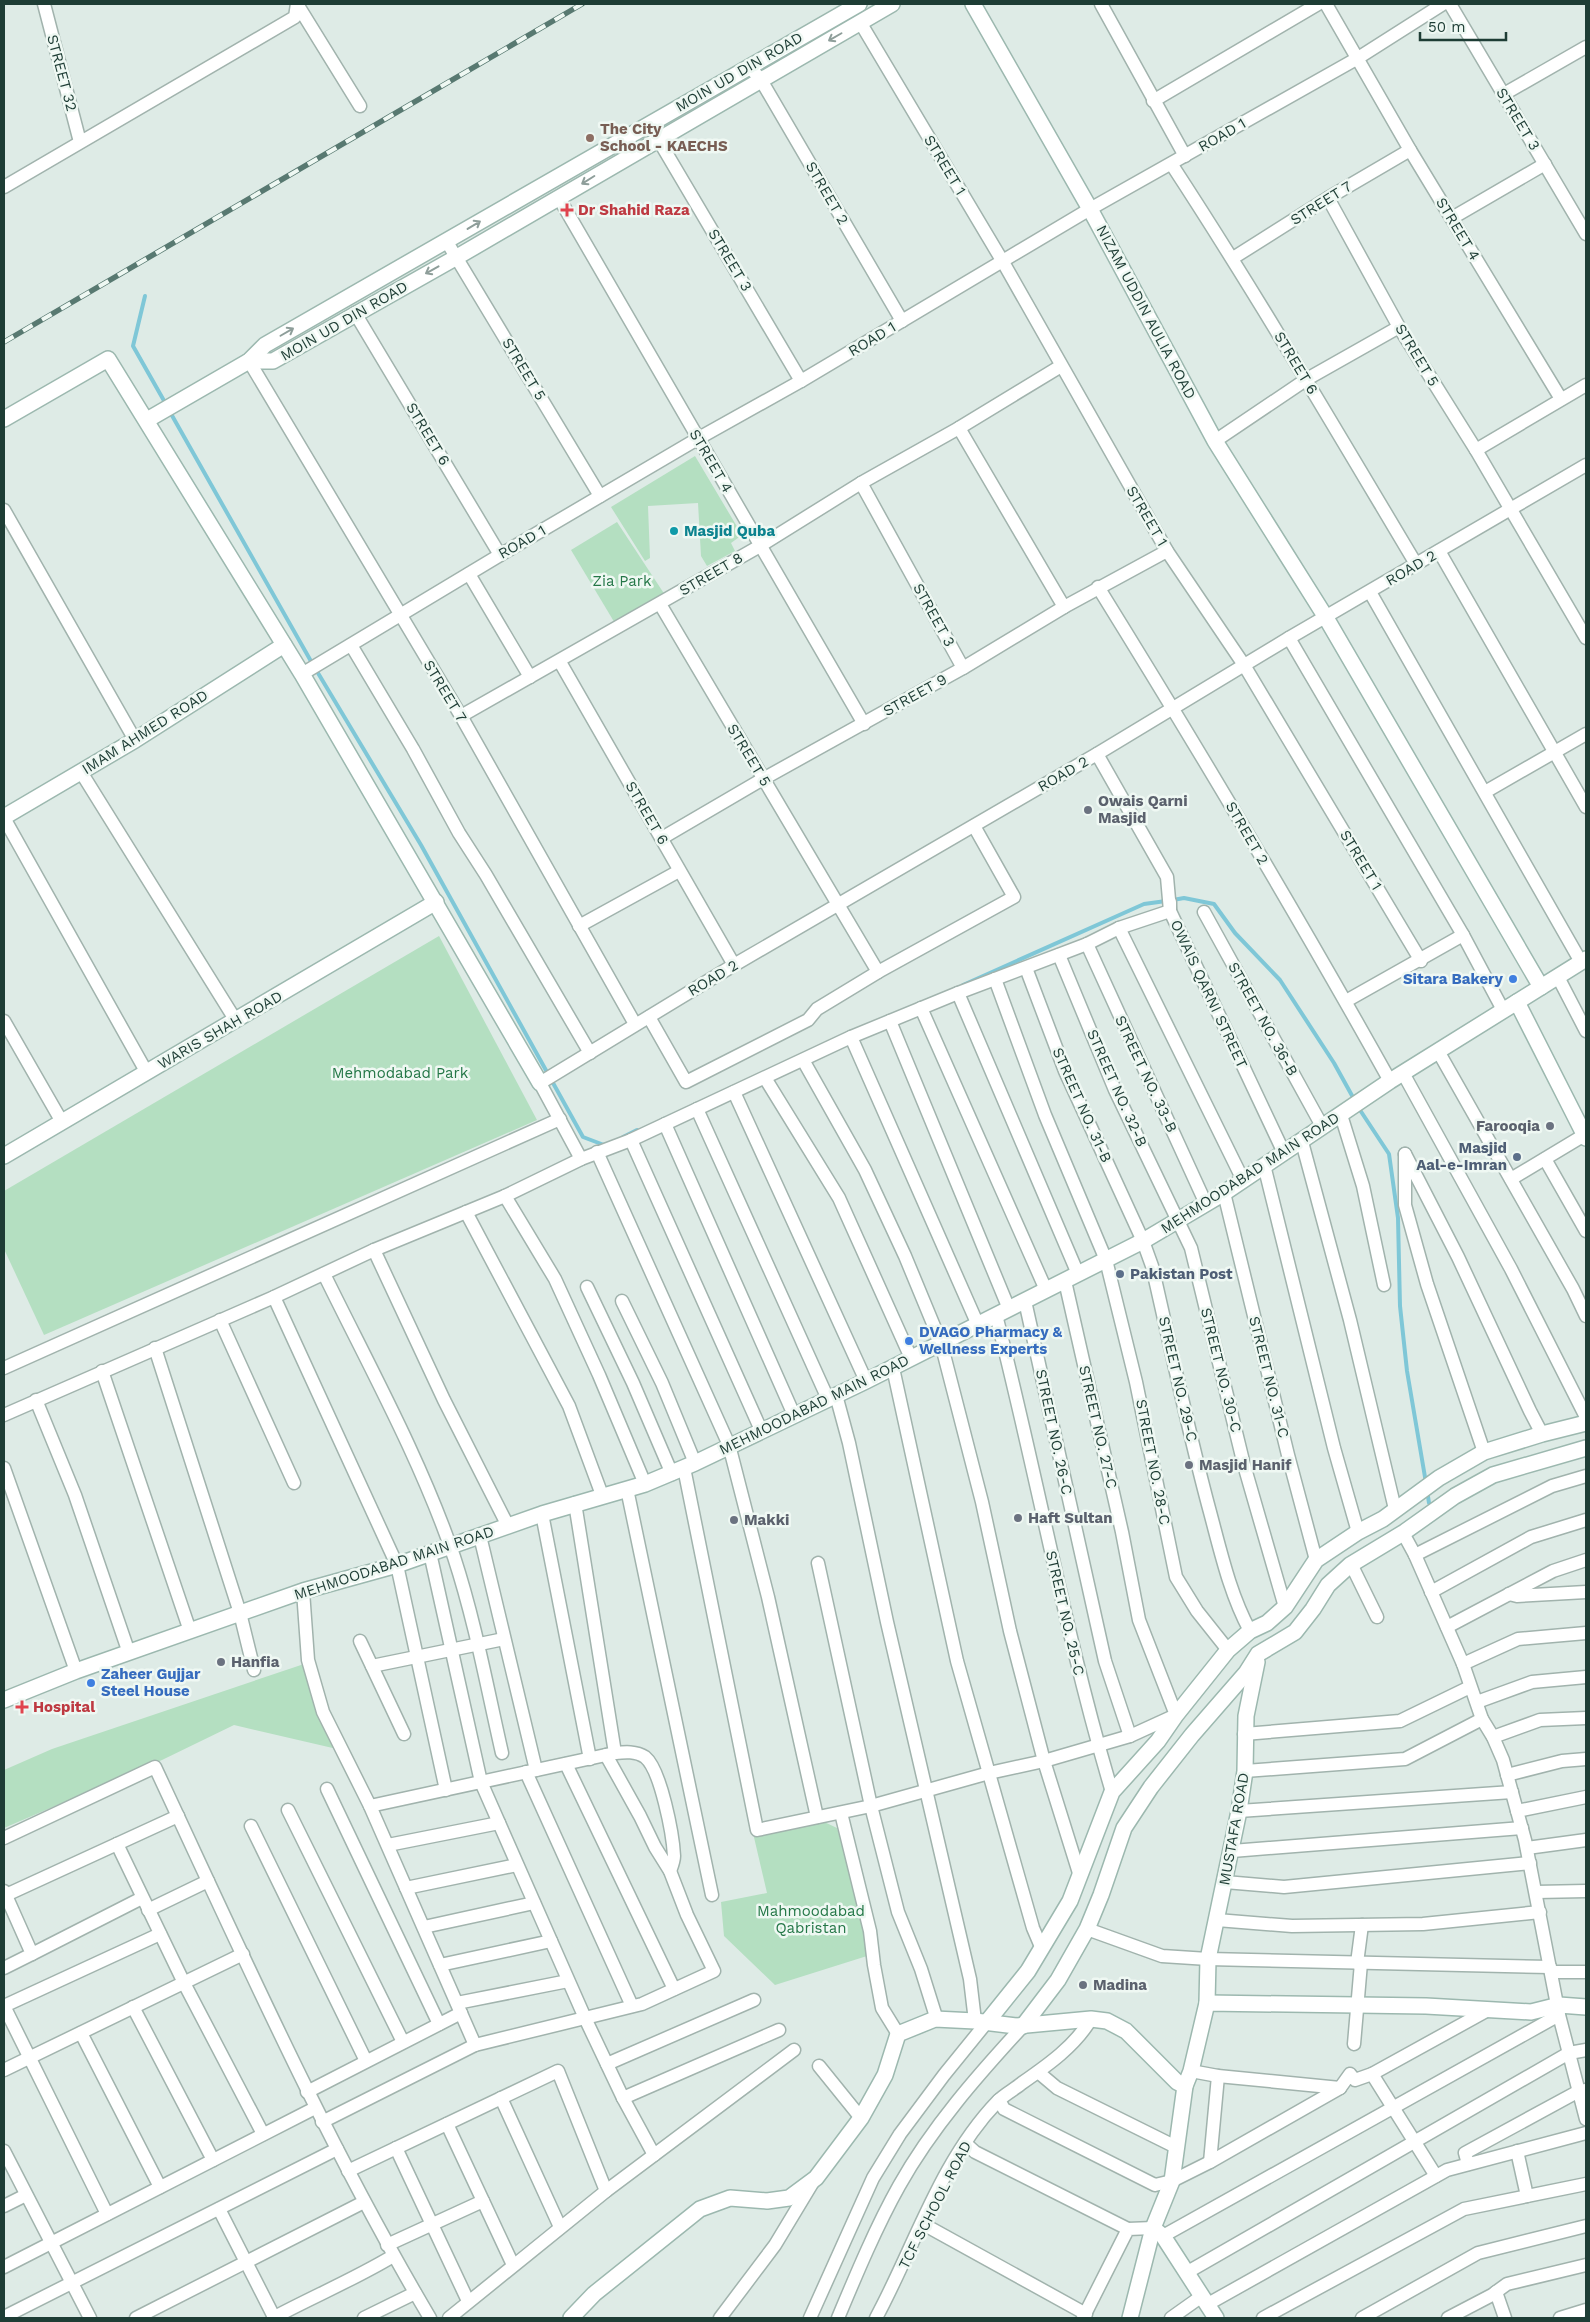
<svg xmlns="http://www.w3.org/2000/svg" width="1590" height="2322" font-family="'Work Sans',sans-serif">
<rect width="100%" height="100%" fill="#deebe6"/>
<g fill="#b4dfc1">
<polygon points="695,456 742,535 731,543 735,551 707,566 701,556 698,503 648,506 650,558 645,561 611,507"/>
<polygon points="617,522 665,595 616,625 571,550"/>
<polygon points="439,936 537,1120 44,1335 4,1249 4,1191"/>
<polygon points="304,1664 337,1749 234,1725 162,1760 4,1828 4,1770 52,1749"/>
<polygon points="818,1819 837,1828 866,1923 867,1956 775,1985 724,1936 721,1902 767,1893 753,1833"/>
</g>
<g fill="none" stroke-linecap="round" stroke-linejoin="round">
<g stroke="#7fc7d7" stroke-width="4">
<polyline points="145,296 133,346 167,406"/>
<polyline points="170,412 312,663 421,845 583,1137 604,1145 607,1144"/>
<polyline points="1173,900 1184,898 1214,904 1235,933 1280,980 1334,1063 1355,1101"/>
<polyline points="963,985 1144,904 1166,901"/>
<polyline points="1358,1107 1389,1154 1398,1218 1400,1306 1407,1371 1426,1483"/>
<polyline points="623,1137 637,1130"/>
<polyline points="1427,1490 1429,1503"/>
</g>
<g stroke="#a1b3ad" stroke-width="15">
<g id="street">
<polyline points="44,4 80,142"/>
<polyline points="297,4 360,106"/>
<polyline points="1101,4 1185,156"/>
<polyline points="1326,4 1410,150 1561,399"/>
<polyline points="1450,4 1586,234"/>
<polyline points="860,22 1003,262 1167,551 1244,665 1421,961"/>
<polyline points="749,66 761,80 902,321"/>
<polyline points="1504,94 1586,47"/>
<polyline points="1153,101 1318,4"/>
<polyline points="658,139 801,381"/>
<path d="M1172,165C1257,295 1336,430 1416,564"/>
<polyline points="4,187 295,17 297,4"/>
<polyline points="559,198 864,724"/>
<polyline points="1328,198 1399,327 1476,450 1586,638"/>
<polyline points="1452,218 1545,164"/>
<polyline points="447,242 600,496"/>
<polyline points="1233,258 1328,198 1410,150"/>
<polyline points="355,313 500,555"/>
<polyline points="249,361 461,716 635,1024"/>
<polyline points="959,428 1064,607"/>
<polyline points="1215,441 1307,379 1399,327"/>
<polyline points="1476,450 1586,385"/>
<polyline points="861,483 963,668"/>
<polyline points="4,510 135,740"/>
<polyline points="1439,551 1586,807"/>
<polyline points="469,574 530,677"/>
<path d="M1098,587C1199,750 1297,914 1390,1081"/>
<polyline points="1370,592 1581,962"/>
<polyline points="1289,638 1463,935 1503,1010"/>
<polyline points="351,645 413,749 459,833 486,875 590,1053"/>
<polyline points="560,662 734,965"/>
<polyline points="302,674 500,555 699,438 801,381 1090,209 1358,58 1443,4"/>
<polyline points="461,716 760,546 861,483 959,428 1061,366"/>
<polyline points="1097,754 1167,877 1170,911 1284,1153"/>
<polyline points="81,772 236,1021"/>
<polyline points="1485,792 1586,734"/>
<polyline points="4,818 147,1073"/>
<polyline points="662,838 763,779 963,668 1064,607 1167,551"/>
<polyline points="1204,912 1322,1126"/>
<polyline points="579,926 679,871"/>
<polyline points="1119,928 1243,1180"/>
<polyline points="1087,944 1206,1204"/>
<polyline points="1059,955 1115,1090 1191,1248 1244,1465 1285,1607"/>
<path d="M1026,968L1065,1071L1143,1241L1152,1266C1171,1348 1188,1431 1210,1512C1221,1553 1230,1594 1250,1631"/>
<polyline points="878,972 1014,897 974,826"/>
<polyline points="1558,977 1586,1031"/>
<polyline points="995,979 1045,1115 1106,1260 1136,1382 1176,1577 1197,1611 1228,1650"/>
<polyline points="958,993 1078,1274"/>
<polyline points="1346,1001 1463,935"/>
<polyline points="921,1008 1046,1290"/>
<polyline points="649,1017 686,1082 808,1020 817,1009 878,972 660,604"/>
<polyline points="4,1021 62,1122"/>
<polyline points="890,1021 1009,1309"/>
<polyline points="851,1037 978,1325"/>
<polyline points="1438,1051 1573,1289 1586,1316"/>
<polyline points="803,1060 865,1170 905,1256 941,1343 982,1502 1010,1631 1044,1761 1079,1873"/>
<polyline points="1403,1073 1511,1269 1586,1417"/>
<polyline points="765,1078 839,1198 911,1358"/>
<polyline points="734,1092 866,1381"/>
<polyline points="697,1109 828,1399"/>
<polyline points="1341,1115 1363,1186 1384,1285"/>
<polyline points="665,1124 794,1415"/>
<polyline points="631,1140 761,1430"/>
<polyline points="1302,1142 1350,1320 1395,1509"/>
<polyline points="597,1152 729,1445 768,1597 817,1817"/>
<polyline points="1405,1154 1458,1257 1530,1411 1542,1434"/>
<polyline points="1405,1154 1405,1205 1427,1284 1484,1452"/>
<polyline points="581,1159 540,1083 734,965 1097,754 1289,638 1586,465"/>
<polyline points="1545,1159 1586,1231"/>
<polyline points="1264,1165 1334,1448 1358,1532"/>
<polyline points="1511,1179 1586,1134"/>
<polyline points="1224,1193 1288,1455 1316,1560"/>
<polyline points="505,1196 555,1279 599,1375 645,1484"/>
<polyline points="466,1212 569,1406 602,1495"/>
<polyline points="374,1250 444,1400 508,1526"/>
<path d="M324,1274C369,1366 421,1460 454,1557C475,1621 487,1687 502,1753"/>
<polyline points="587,1287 633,1383 672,1474"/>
<polyline points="274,1297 397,1565 446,1790"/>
<polyline points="622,1301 662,1383 695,1463"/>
<polyline points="1025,1301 1105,1661 1130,1736"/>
<path d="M996,1315C1037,1474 1065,1635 1112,1792"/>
<polyline points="220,1320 294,1483"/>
<polyline points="155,1348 240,1613 254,1670"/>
<polyline points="4,1368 560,1119"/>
<polyline points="893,1368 957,1661 1033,1928 1042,1949"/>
<polyline points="102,1371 190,1631"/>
<polyline points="836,1395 849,1443 887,1622 970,1979 975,2021"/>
<polyline points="36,1400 75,1495 129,1653"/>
<polyline points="4,1415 274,1297 374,1250 505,1196 581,1159 631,1140 851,1037 958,993 1087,944 1119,928 1170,911 1170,902"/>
<polyline points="4,1468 76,1671"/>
<polyline points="684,1468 757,1830 871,1806 989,1773 1044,1761 1130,1736 1176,1715 1139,1620 1122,1532 1065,1281"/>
<polyline points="627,1489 712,1895"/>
<polyline points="575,1503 615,1753"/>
<polyline points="542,1514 590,1759"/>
<polyline points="1403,1533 1415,1555 1463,1664 1482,1719 1493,1737 1503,1760 1525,1840 1559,2015 1586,2119"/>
<polyline points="480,1536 536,1770"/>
<polyline points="430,1553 481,1782 585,2018 623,2098 654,2155"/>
<polyline points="1415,1555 1552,1486 1586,1476"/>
<polyline points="818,1563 871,1806 898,1912 921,1969 937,2020"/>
<polyline points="1351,1564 1377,1617"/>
<polyline points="303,1591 308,1660 323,1712 370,1806 475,2045"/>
<polyline points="1431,1592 1531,1537 1586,1520"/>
<polyline points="1509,1594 1517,1596 1586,1592"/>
<polyline points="1447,1627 1553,1571 1586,1560"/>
<polyline points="360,1641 404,1734"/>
<polyline points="1463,1664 1518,1639 1586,1633"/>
<polyline points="372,1666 504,1639"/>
<polyline points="1477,1702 1532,1682 1586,1677"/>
<polyline points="1244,1734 1400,1721 1470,1687"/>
<polyline points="1493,1737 1540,1720 1586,1718"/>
<polyline points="566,1764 674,1989"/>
<polyline points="1245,1771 1405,1759 1482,1719"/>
<polyline points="526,1772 632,2006"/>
<polyline points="1507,1775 1562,1761 1586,1759"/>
<polyline points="327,1789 439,2024"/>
<path d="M370,1806L615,1753C625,1752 636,1751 645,1757C661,1770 673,1835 674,1856C674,1861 672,1866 670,1871"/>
<polyline points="288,1810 403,2042"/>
<polyline points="1239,1811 1512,1792"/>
<polyline points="1517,1811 1586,1797"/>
<polyline points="841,1813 870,1931 874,1965 882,2008 898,2034"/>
<polyline points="251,1826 366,2061"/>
<path d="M4,1838L155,1767C242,1953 325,2141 430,2318"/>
<polyline points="117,1844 184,1983 263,2134"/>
<polyline points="388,1845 499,1823"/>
<polyline points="1527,1848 1586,1840"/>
<polyline points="1232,1851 1522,1828"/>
<polyline points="1225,1882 1284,1887 1530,1863"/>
<polyline points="406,1888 517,1865"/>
<polyline points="4,1891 32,1954 4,1968"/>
<polyline points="1536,1892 1586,1891"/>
<polyline points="6,1895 178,1816"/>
<polyline points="148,1910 208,1881"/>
<polyline points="1217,1920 1292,1926 1423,1924 1540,1912"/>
<polyline points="424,1927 534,1903"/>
<polyline points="1087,1929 1162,1956 1208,1959 1550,1967"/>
<polyline points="32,1954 142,1898"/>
<polyline points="1357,1963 1362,1925"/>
<polyline points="440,1965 551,1941"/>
<polyline points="1551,1972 1586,1972"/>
<polyline points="457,2003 568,1981"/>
<polyline points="4,2006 107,2214"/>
<polyline points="4,2006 160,1934"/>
<polyline points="133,2007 213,2160"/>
<polyline points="81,2033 160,2187"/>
<polyline points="1354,2044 1361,1963"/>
<polyline points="607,2064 754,2000"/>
<polyline points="819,2066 861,2118"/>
<polyline points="4,2070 243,1954"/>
<polyline points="1191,2071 1218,2076 1340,2088"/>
<polyline points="1038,2072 1057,2088 1176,2147"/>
<polyline points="1372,2074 1436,2176"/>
<polyline points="307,2092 461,2013"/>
<polyline points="501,2098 560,2227"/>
<polyline points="623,2098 779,2030"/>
<polyline points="999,2100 1004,2109 1155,2185 1172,2181 1210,2162 1340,2088 1350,2074 1355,2080 1372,2074 1488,2010"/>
<polyline points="322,2122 475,2045 642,2004 714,1971 687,1915 670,1871 655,1847 640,1816 606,1755"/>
<polyline points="447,2124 513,2265"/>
<polyline points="965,2143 975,2152 1128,2229"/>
<polyline points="396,2148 468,2301"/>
<polyline points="4,2151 90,2318"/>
<polyline points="1517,2151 1527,2196"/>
<polyline points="1210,2162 1218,2076"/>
<polyline points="1468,2164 1465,2153 1579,2091 1586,2090"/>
<polyline points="348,2171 558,2071 606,2191"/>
<polyline points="4,2206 26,2195"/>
<polyline points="219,2209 274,2317"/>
<polyline points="923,2224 1086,2314"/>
<polyline points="1163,2236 1559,2015"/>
<polyline points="387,2245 483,2201"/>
<polyline points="4,2267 315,2108"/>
<polyline points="1186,2273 1569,2053 1586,2050"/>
<polyline points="1496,2292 1505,2318"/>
<polyline points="1208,2304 1447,2170 1586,2133"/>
<polyline points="4,2317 337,2149"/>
<polyline points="136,2318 364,2202"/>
<path d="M273,2318C312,2297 355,2279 393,2256"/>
<polyline points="364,2318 415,2293"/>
<polyline points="449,2318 606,2191 794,2050"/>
<polyline points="720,2318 775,2245 813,2182"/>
<polyline points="810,2318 873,2178 900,2134 944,2075 987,2022"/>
<path d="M838,2318C856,2275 876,2227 899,2186C932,2127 978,2075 1023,2026"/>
<path d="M876,2318C915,2246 940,2161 998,2101C1005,2094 1015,2089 1022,2083C1048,2065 1075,2046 1091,2019"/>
<polyline points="1083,2318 1128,2229 1153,2228"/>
<polyline points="1171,2318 1202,2296"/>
<polyline points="1263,2318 1464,2209 1586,2184"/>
<polyline points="1362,2318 1478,2253 1586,2226"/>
<polyline points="1448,2318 1492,2295 1507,2284 1586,2265"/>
<polyline points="1560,2318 1586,2310"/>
</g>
</g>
<g stroke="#9cb8af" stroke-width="18">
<g id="secondary">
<polyline points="973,4 1090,209 1215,441 1325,616 1541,987"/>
<polyline points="249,361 273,361 457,257 892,4"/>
<polyline points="4,419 108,359 302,674 540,1083"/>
<polyline points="147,420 249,361 265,345 859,4"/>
<polyline points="4,817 135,740 284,645"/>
<polyline points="1517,1002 1586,1138"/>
<polyline points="4,1156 436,902"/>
<polyline points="4,1700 76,1671 303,1591 397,1565 542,1514 645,1484 695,1463 866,1381 1143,1241 1224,1193 1390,1081 1586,959"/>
<polyline points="1207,2003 1208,1959 1239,1811 1245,1771 1246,1716 1257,1662"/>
<polyline points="987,2022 1028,1971 1070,1901 1112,1792 1158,1741 1176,1715 1228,1650 1250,1631 1267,1623 1285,1607 1316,1560 1358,1532 1383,1519 1439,1478 1484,1452 1542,1434 1586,1423"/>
<polyline points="1023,2026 1058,1980 1087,1929 1101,1895 1124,1828 1151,1787 1192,1735 1246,1673 1258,1654 1295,1632 1313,1609 1328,1585 1350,1565 1403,1533 1455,1496 1493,1475 1586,1448"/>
<polyline points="1153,2228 1163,2236 1216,2318"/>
<polyline points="571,2318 594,2294 700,2209 730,2198 767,2201 789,2198 816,2178 861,2118 885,2075 898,2034 935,2019 975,2021 1016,2026 1091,2019 1107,2021 1126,2031 1177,2082 1185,2086"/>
<polyline points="1130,2318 1153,2228 1172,2181 1185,2086 1191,2071 1207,2003 1426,2006 1531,2012 1559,2005 1586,2007"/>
</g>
</g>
<use href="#street" stroke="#fff" stroke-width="12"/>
<use href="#secondary" stroke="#fff" stroke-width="15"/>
<g stroke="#587971" stroke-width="5.5">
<polyline id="rail" points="4,342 582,4"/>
</g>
<use href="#rail" stroke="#eff8f3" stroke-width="4" stroke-dasharray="11" stroke-linecap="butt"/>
</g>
<defs><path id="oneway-shaft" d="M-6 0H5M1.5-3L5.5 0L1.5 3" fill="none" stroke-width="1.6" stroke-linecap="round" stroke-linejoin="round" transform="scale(1.25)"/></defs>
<g stroke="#8e9e9a">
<use href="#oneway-shaft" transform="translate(835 37) rotate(150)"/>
<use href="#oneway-shaft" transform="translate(588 180) rotate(148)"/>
<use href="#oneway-shaft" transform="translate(474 225) rotate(-31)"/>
<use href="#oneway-shaft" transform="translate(432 270) rotate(151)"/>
<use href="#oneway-shaft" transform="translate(287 332) rotate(-30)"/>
</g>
<circle fill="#8d6e63" stroke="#eff8f3" stroke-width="2" cx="590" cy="138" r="5"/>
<g fill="#e0444e" stroke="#eff8f3" stroke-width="2">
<path d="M564.5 202.5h5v5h5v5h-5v5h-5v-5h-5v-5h5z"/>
<path d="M19.5 1699.5h5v5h5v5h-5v5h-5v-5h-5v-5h5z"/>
</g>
<circle fill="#0f9aa8" stroke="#eff8f3" stroke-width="2" cx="674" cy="531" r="5"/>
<g fill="#6b7280" stroke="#eff8f3" stroke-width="2">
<circle cx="1088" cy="810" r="5"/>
<circle cx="1550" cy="1126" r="5"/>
<circle cx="1189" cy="1465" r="5"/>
<circle cx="1018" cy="1518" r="5"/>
<circle cx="734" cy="1520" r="5"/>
<circle cx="221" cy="1662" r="5"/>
<circle cx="1083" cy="1985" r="5"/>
</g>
<g fill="#3f7fe0" stroke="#eff8f3" stroke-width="2">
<circle cx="1513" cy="979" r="5"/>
<circle cx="909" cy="1341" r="5"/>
<circle cx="91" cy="1683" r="5"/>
</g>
<g fill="#5c6f8a" stroke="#eff8f3" stroke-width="2">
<circle cx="1517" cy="1157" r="5"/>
<circle cx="1120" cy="1274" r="5"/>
</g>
<g text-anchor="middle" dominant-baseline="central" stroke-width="5" stroke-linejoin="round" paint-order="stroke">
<g font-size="15" fill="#1e3d35" stroke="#eff8f3">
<text transform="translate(739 72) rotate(-30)">MOIN UD DIN ROAD</text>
<text transform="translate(62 73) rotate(75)">STREET 32</text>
<text transform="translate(1518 119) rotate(59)">STREET 3</text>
<text transform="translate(1222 135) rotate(-30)">ROAD 1</text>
<text transform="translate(945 165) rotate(59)">STREET 1</text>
<text transform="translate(827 193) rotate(60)">STREET 2</text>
<text transform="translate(1321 203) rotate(-32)">STREET 7</text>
<text transform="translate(1458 229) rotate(59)">STREET 4</text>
<text transform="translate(730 260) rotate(59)">STREET 3</text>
<text transform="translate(1146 312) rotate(62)">NIZAM UDDIN AULIA ROAD</text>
<text transform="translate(344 321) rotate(-30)">MOIN UD DIN ROAD</text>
<text transform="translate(872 339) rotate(-31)">ROAD 1</text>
<text transform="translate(1417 355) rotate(59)">STREET 5</text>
<text transform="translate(1296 363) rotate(59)">STREET 6</text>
<text transform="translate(524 369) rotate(59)">STREET 5</text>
<text transform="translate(428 434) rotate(59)">STREET 6</text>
<text transform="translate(711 461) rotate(60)">STREET 4</text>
<text transform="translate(1147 516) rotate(60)">STREET 1</text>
<text transform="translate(522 542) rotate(-30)">ROAD 1</text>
<text transform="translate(1411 568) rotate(-30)">ROAD 2</text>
<text transform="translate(711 574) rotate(-30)">STREET 8</text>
<text transform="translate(934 615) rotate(61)">STREET 3</text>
<text transform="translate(445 691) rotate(59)">STREET 7</text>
<text transform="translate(915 695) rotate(-29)">STREET 9</text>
<text transform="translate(145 732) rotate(-32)">IMAM AHMED ROAD</text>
<text transform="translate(749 755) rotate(59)">STREET 5</text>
<text transform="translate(1063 774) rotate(-30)">ROAD 2</text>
<text transform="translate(647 813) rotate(60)">STREET 6</text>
<text transform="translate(1247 833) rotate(60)">STREET 2</text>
<text transform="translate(1361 860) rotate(59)">STREET 1</text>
<text transform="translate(713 978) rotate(-31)">ROAD 2</text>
<text transform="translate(1209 994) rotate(65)">OWAIS QARNI STREET</text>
<text transform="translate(1263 1019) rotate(61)">STREET NO. 36-B</text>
<text transform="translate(220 1030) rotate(-30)">WARIS SHAH ROAD</text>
<text transform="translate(1146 1074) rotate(65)">STREET NO. 33-B</text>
<text transform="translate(1117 1088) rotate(66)">STREET NO. 32-B</text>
<text transform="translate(1082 1105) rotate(66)">STREET NO. 31-B</text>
<text transform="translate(1250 1173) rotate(-33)">MEHMOODABAD MAIN ROAD</text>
<text transform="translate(1221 1370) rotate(76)">STREET NO. 30-C</text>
<text transform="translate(1269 1377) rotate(76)">STREET NO. 31-C</text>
<text transform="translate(1178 1379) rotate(77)">STREET NO. 29-C</text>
<text transform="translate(814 1405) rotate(-26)">MEHMOODABAD MAIN ROAD</text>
<text transform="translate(1098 1427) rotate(77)">STREET NO. 27-C</text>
<text transform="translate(1054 1432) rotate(78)">STREET NO. 26-C</text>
<text transform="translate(1153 1462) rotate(79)">STREET NO. 28-C</text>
<text transform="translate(394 1563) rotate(-18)">MEHMOODABAD MAIN ROAD</text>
<text transform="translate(1065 1613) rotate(77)">STREET NO. 25-C</text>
<text transform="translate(1234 1829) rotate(-80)">MUSTAFA ROAD</text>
<text transform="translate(935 2205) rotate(-63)">TCF SCHOOL ROAD</text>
</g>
<g font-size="15" font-weight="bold" fill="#785e54" stroke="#eff8f3" text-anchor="start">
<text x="600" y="129">The City<tspan x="600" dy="17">School - KAECHS</tspan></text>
</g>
<g font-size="15" font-weight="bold" fill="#be3a42" stroke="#eff8f3" text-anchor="start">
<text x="578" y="210">Dr Shahid Raza</text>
<text x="33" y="1707">Hospital</text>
</g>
<g font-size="15" font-weight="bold" fill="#0d838f" stroke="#eff8f3" text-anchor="start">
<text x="684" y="531">Masjid Quba</text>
</g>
<g font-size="15" fill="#247747" stroke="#eff8f3">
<text x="622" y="581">Zia Park</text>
<text x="400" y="1073">Mehmodabad Park</text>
<text x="811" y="1911">Mahmoodabad<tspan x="811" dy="17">Qabristan</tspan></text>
</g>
<g font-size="15" font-weight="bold" fill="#5b616d" stroke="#eff8f3" text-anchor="start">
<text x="1098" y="801">Owais Qarni<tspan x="1098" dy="17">Masjid</tspan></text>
<text x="1540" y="1126" text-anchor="end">Farooqia</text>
<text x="1199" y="1465">Masjid Hanif</text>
<text x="1028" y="1518">Haft Sultan</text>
<text x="744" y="1520">Makki</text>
<text x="231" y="1662">Hanfia</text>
<text x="1093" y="1985">Madina</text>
</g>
<g font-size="15" font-weight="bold" fill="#366cbe" stroke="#eff8f3" text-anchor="start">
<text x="1503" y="979" text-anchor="end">Sitara Bakery</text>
<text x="919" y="1332">DVAGO Pharmacy &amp;<tspan x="919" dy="17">Wellness Experts</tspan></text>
<text x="101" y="1674">Zaheer Gujjar<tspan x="101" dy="17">Steel House</tspan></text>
</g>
<g font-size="15" font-weight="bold" fill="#4e5e75" stroke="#eff8f3" text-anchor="end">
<text x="1507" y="1148">Masjid<tspan x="1507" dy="17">Aal-e-Imran</tspan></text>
<text x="1130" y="1274" text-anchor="start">Pakistan Post</text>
</g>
</g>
<rect width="1590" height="2322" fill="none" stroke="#1e3d35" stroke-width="10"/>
<path d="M1420 32v8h86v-8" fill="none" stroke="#1e3d35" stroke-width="2.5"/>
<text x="1428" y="32" font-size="15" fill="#1e3d35" stroke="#eff8f3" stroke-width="4" paint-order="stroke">50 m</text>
</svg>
